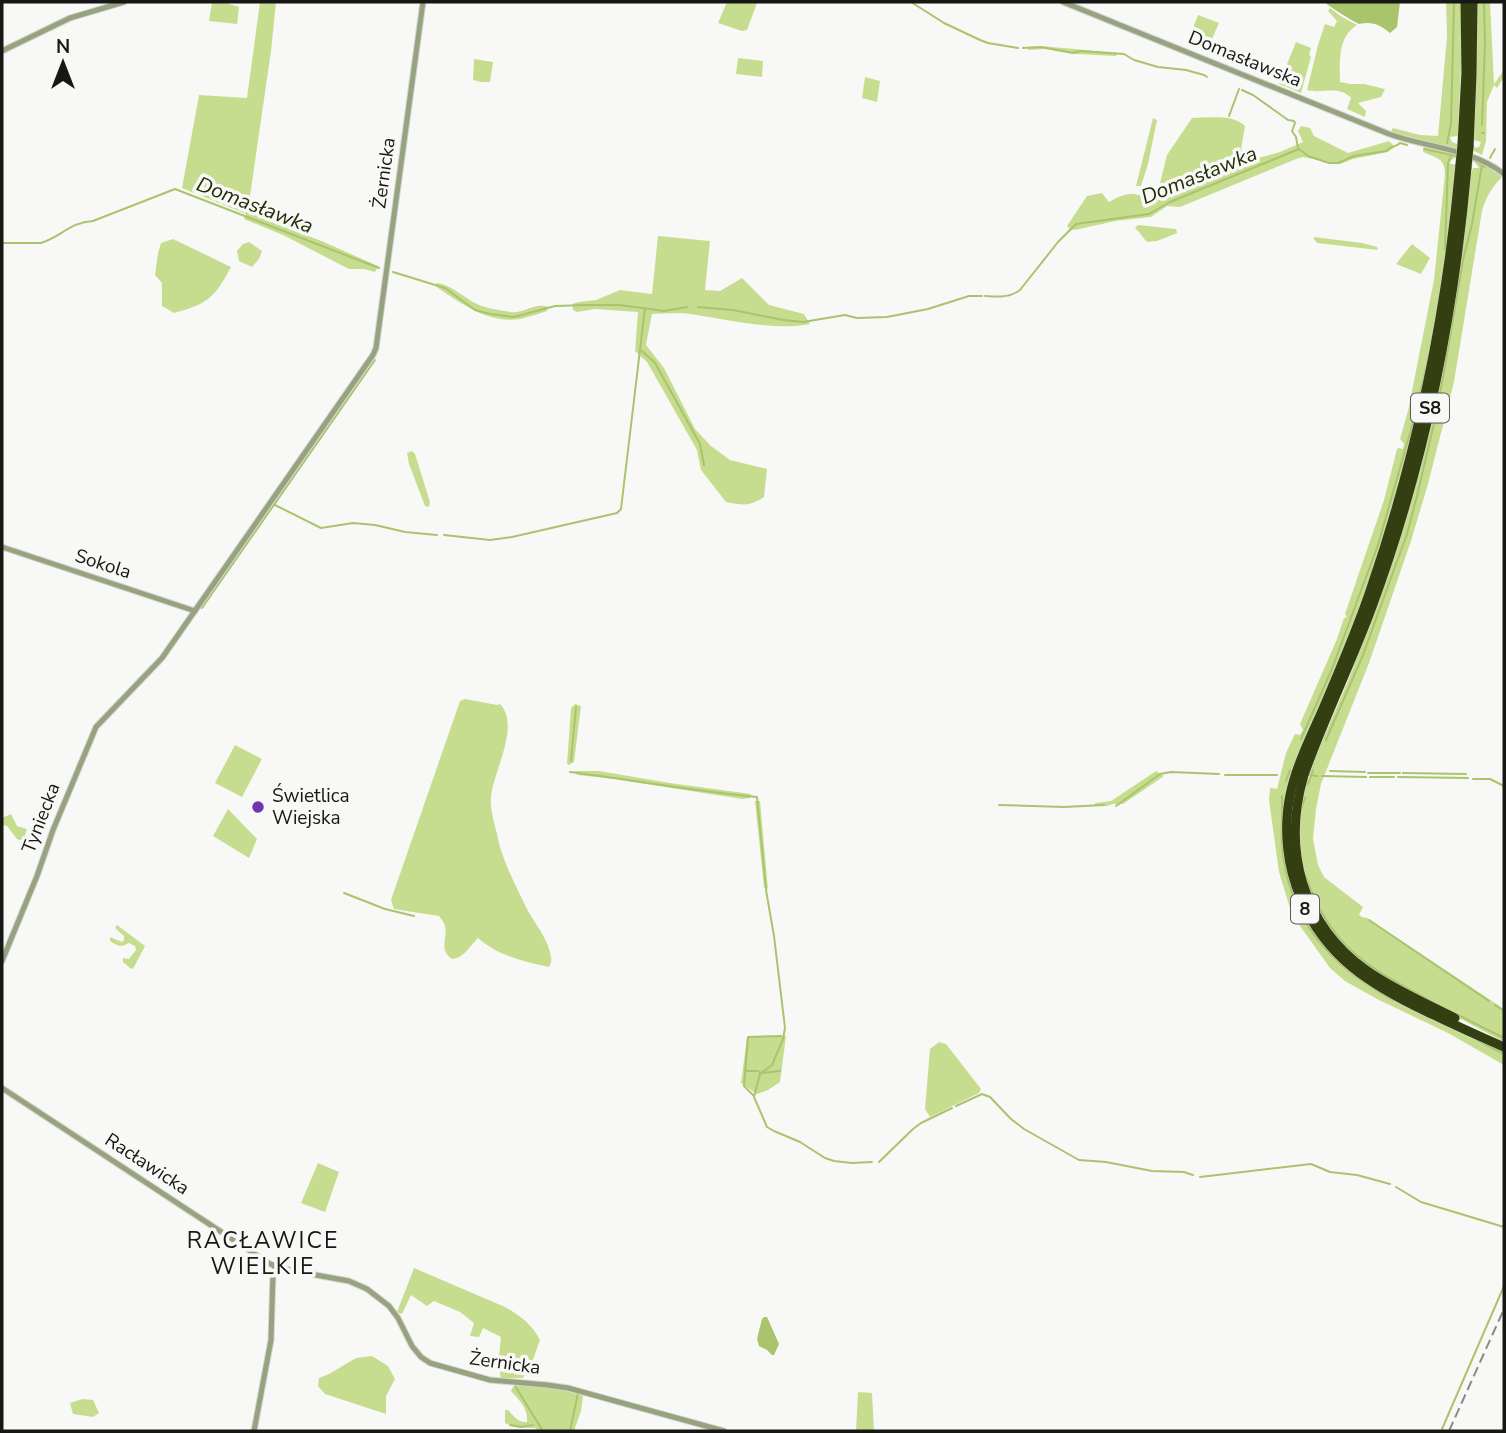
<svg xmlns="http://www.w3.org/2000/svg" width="1506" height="1433" font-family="'Nunito Sans',sans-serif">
<rect width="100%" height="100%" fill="#f8f9f6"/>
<g fill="#c6dd90">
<polygon points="212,2 223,2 239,7 237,24 209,21"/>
<polygon points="260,2 276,2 271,51 248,210 269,221 324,242 378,266 375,272 364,269 349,269 283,235 244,219 246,214 182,188 199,95 247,98"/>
<polygon points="727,2 757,3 747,30 742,31 718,23"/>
<polygon points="1446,2 1461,2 1461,69 1458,131 1458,136 1450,137 1452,142 1457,144 1457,149 1425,142 1393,133 1391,131 1393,128 1420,135 1438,136 1447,37"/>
<polygon points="1476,2 1490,2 1494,84 1504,70 1504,77 1497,88 1494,85 1487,102 1486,141 1482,155 1474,151 1473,148 1479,147 1481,142 1474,140 1473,136"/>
<path d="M1330,8L1342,17L1357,25C1337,38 1340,61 1340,82L1351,84H1364L1385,89L1381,97L1358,103L1366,111L1365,117L1347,109L1351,98C1339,85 1322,94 1307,90L1318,45L1325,24L1334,27L1337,21L1328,11Z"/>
<polygon points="1198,15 1219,23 1212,39 1192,31"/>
<polygon points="1296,42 1311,48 1309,54 1311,57 1301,93 1279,84"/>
<polygon points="1041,46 1118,53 1116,56 1076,54 1045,49 1028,50 1028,47"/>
<polygon points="738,58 763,61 762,77 736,74"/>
<polygon points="474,59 493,62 490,82 481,82 473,80"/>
<polygon points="865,77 880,81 877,102 862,98"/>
<polygon points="1153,118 1157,120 1148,164 1141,186 1136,186"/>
<path d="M1192,118C1208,118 1233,114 1245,126L1241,149L1254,159L1280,152L1303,142L1298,131L1301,126L1310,128L1314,136L1348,153L1389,141L1395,147L1388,152L1353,159L1340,164L1303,157L1296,159L1180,207L1167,206L1151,217L1115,221L1075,230L1070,229L1067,226L1087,196L1102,193L1109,202C1126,192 1135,191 1152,201L1158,191L1167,155Z"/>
<path d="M1424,146C1454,153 1477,157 1502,177C1492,187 1486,197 1482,211L1454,382L1428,484L1411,541L1369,663L1321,784L1316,809L1313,839L1318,865L1324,877L1363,907L1359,915L1362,917L1367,918L1504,1009V1042L1399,986L1364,964L1343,945L1326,923L1312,898L1301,860L1299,818L1307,779H1309L1311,774L1309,772L1311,767L1348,681L1378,603L1429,434L1443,370L1457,294L1471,174L1473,168H1479L1475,162L1454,158L1449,163L1456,165L1453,203L1436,321L1415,424L1394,503L1373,571L1346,643L1307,736L1284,828L1319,938L1504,1050V1065L1448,1033L1377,999L1345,981L1330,968L1300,926L1290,908L1279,872L1269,800L1270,788L1277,789L1286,753L1295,734L1300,735L1303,730L1300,724L1337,639L1344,618L1347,617L1345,614L1384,500L1397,449L1398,448L1403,449L1404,444L1400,439L1408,411L1434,280L1445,174C1445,158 1436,158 1423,152Z"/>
<path d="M1138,225L1176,229L1177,233L1157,241L1147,242C1143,238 1140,232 1135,228Z"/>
<path d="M658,236L710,241L705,290L720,291L742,278L769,305L804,314L810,324C775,331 730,320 696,315C681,312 666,314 652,314L646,345L664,368L695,429L711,446L730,460L767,469L764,497C749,507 743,505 726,502L701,470L697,450L647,362L635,351L638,312L595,309L577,312L573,310L572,304L579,302L596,300L620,290L652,294Z"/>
<polygon points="1314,237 1362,243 1377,247 1378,250 1317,243 1314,239"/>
<path d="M173,239L231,267C215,297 208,304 174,313L162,306V283L155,275L158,253L161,243Z"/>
<polygon points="249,242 262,251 259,259 252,267 239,261 237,251 243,244"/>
<polygon points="1412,244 1430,258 1421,274 1396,264"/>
<path d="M437,283C455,286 465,300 482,306C490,309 501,310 510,312C523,314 536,302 548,307L547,311C538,314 529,317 520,319C489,324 462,304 438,288L435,285Z"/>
<polygon points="412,451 415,454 430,502 429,507 425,506 409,464 407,453"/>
<path d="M465,699L497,705L500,704C521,726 493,772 491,797C490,809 494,822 497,834C501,858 516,886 527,909C535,924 549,940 551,957C552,961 551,963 549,967C524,962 497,955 478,938C470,946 464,958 452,959C438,949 448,939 445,926C444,922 441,919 439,916L400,910L394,909L391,900L460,701Z"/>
<polygon points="575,704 581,706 574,762 569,765 567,764 571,708"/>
<polygon points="235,745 262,759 242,797 215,783"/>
<polygon points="575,771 599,771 670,783 751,794 750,798 742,799 607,778 577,775"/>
<polygon points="1156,771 1164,776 1123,804 1113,804 1107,806 1095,806 1095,803 1111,801"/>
<polygon points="755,801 760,801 768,889 764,887"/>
<polygon points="228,809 257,839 249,858 213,836"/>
<polygon points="11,814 17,826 27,829 25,835 32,842 32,844 17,839 7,826 2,825 2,818"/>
<path d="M117,925L145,946L133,969L130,968L123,962V958L129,959L136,950L135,946L129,943C120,948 118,946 110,941V937L122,942L124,940V936L115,928Z"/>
<polygon points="755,1036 786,1036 780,1082 768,1090 757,1094 741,1083 747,1038"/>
<polygon points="939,1042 946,1044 981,1089 979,1093 930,1117 925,1109 930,1049"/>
<polygon points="318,1163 339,1172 325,1212 301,1203"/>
<path d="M414,1268L505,1307C520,1316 532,1324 540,1340L531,1365L523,1378H501L498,1364L501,1337L483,1328L479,1337L470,1336L474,1323L460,1312L434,1301L427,1306L411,1295L402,1314L397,1312Z"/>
<polygon points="372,1356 388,1366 395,1379 386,1396 386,1414 325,1394 318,1386 319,1378 329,1374 356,1358"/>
<path d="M521,1385L555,1387L583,1396L581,1411L574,1431H538L535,1428L514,1427L505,1423V1410H508C514,1416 518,1423 527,1422C528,1408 520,1401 511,1391L513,1387Z"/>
<polygon points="858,1392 872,1393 874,1431 856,1431"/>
<polygon points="82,1399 93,1400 99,1413 93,1417 73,1414 70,1403"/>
</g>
<g fill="#aac36d">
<path d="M1324,2H1400L1397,27L1390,33C1380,25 1373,21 1359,24C1346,17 1336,11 1324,2Z"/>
<polygon points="764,1317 767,1317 779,1344 774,1355 772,1355 767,1350 759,1346 757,1339 762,1319"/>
</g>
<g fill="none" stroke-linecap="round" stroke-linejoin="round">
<g stroke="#aac36d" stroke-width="2">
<polyline points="911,2 944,23 980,40 988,43 1018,48"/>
<polyline points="1023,48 1041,47 1073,53 1080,51 1124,54 1134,60 1158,67 1186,70 1204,75 1207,77"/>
<polyline points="1242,90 1253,95 1288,120 1294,121 1295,123 1292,131 1296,137 1298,148"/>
<polyline points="1229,116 1239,89"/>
<polyline points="1482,125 1485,45 1484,2"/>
<polyline points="1482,133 1484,133"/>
<polyline points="1447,143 1451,124 1454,2"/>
<polyline points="1424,149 1457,156"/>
<polyline points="1490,158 1495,149"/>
<polyline points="1475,161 1485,167"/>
<path d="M2,243H41C61,237 70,222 93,221L175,189L379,268"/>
<polyline points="1445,250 1448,163 1451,155"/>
<polyline points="393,272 445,288 475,310 490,314 514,317 555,306 587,305 620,305 664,311 687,307"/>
<path d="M985,296C998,297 1009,298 1020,290L1058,242L1076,224L1149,214L1170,202L1299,149L1308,156L1329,163H1338L1354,156L1386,151C1390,146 1396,147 1400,143L1407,145"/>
<polyline points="698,307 733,310 783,320 803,322 845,315 857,318 887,317 928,309 969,296 982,296"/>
<polyline points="642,351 655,363 700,444 704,465"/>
<polyline points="275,505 321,528 353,523 375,525 405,532 437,535"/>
<polyline points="444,535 490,540 512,537 617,513 621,509 645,308"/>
<polyline points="202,608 375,360"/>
<polyline points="1301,739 1332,669 1378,545 1414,419 1426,369"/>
<polyline points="1326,740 1363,655 1376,619 1407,534 1417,496 1434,424 1445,366 1463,260 1472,224 1482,165"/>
<polyline points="571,761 576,707"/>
<polyline points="1330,771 1365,772"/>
<path d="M570,772C633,780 695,791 757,797L766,890L774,936L785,1028L783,1039L772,1065L760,1074L754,1097L767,1127L774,1131L800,1142L825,1158L834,1161L852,1163L872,1162"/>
<polyline points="1368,773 1400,773"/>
<polyline points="1403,773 1466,774"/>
<polyline points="1225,775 1277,775"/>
<polyline points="1310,775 1317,776"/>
<polyline points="1322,776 1366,777"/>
<polyline points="1370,777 1394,777"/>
<polyline points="1398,777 1468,778"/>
<polyline points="1473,779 1490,779 1504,786"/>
<polyline points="1286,781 1290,770"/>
<polyline points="1308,784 1313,770"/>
<path d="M1282,796C1283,812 1281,829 1282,845C1288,919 1330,966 1393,1000"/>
<polyline points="999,805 1064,807 1104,805"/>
<polyline points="1116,806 1160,774 1171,772 1219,774"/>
<polyline points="1301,809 1305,798"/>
<path d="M1306,877C1332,952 1372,969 1438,1005"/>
<polyline points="344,893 385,909 414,916"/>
<polyline points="1369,920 1489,1001"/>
<polyline points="1495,1005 1504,1011"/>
<polyline points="1458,1015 1504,1038"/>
<polyline points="1477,1040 1504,1054"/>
<polyline points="746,1071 758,1071 761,1073 780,1071"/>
<polyline points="754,1096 744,1086 748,1037 781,1036"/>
<polyline points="956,1106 982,1094 990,1097 1011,1119 1024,1129 1079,1160 1106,1162 1152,1171 1184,1172 1193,1175"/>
<polyline points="879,1162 913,1129 921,1123 952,1108"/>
<polyline points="1200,1177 1311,1164 1330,1172 1357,1175 1390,1184"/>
<polyline points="1396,1187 1421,1202 1504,1227"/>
<polyline points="515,1386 543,1431"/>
<polyline points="510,1425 521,1427 533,1425"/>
<polyline points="1442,1429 1504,1286"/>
<polyline points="570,1431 578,1393"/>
</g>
<g stroke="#d4d5d2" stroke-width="7">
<g id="minor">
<path d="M1063,2L1389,134C1428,148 1470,148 1504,174"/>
<polyline points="2,51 70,18 124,2"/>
<polyline points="2,547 195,611"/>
<polyline points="2,961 37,876 53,830 96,727 162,658 373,355 376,348 423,2"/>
<polyline points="2,1088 270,1264 294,1271 349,1281 367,1289 389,1306 398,1318 412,1346 421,1357 430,1363 490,1380 547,1385 568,1388 724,1431"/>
<polyline points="254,1431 271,1340 273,1274 275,1266"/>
</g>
</g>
<g stroke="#d4d5d2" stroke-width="10">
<g id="highway">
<polyline points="1462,145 1466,73 1465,2"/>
<polyline points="1469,147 1472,74 1473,2"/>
<path d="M1460,165C1447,310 1418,451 1371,588C1357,630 1339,671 1322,711C1310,738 1296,766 1290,795C1283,829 1287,867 1301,899C1326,958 1372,986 1427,1012C1453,1024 1478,1036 1504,1047"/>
<path d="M1455,1018C1425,1003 1393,989 1366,970C1302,924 1282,849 1304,775C1324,718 1351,664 1372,607C1424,466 1454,317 1467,167"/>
</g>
</g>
<use href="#minor" stroke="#97a37f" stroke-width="5"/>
<use href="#highway" stroke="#333f11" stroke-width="9"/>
<polyline stroke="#8a8a88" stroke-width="2" stroke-dasharray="10 5" stroke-linecap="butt" points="1449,1431 1504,1309"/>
<g stroke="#d4d5d2" stroke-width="10" stroke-linecap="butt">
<g id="highway-bridge">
<polyline points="1460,165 1462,145"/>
<polyline points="1467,167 1469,147"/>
</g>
</g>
<use href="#highway-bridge" stroke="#333f11" stroke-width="9"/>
</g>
<circle fill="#7037ad" stroke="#f8f9f6" stroke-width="2.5" cx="258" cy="807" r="7"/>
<g text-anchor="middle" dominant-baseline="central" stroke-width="7" stroke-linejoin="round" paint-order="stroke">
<g fill="#f8f9f6" stroke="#5a5b59" stroke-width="2">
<rect x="1411" y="393.5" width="38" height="29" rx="5"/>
<rect x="1291" y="894.5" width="28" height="29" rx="5"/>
</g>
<g font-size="18" font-weight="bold" fill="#171716">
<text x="1430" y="408">S8</text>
<text x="1305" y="909">8</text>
</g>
<g font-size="19" fill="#171716" stroke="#f8f9f6">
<text transform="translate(1245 59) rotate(22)">Domasławska</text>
<text transform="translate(384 173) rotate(-82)">Żernicka</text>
<text transform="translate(103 564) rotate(18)">Sokola</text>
<text transform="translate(41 818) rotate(-69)">Tyniecka</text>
<text transform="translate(147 1164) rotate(33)">Racławicka</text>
<text transform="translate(505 1363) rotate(8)">Żernicka</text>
</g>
<g font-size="19" fill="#171716" stroke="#f8f9f6" text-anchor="start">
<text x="272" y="796">Świetlica<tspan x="272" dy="22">Wiejska</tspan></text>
</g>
<g font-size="21" font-style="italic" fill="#252e09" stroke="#f8f9f6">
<text transform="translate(1199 175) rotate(-22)">Domasławka</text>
<text transform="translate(255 205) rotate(21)">Domasławka</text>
</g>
<g font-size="23" letter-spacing="2" fill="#171716" stroke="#f8f9f6">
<text x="263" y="1240">RACŁAWICE<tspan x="263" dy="26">WIELKIE</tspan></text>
</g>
</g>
<rect width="1506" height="1433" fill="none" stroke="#171716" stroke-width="7"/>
<g transform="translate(63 63)" stroke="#f8f9f6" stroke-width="5" paint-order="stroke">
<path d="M0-5L12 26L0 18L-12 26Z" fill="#171716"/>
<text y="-10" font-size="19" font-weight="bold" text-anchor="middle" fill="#171716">N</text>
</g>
</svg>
